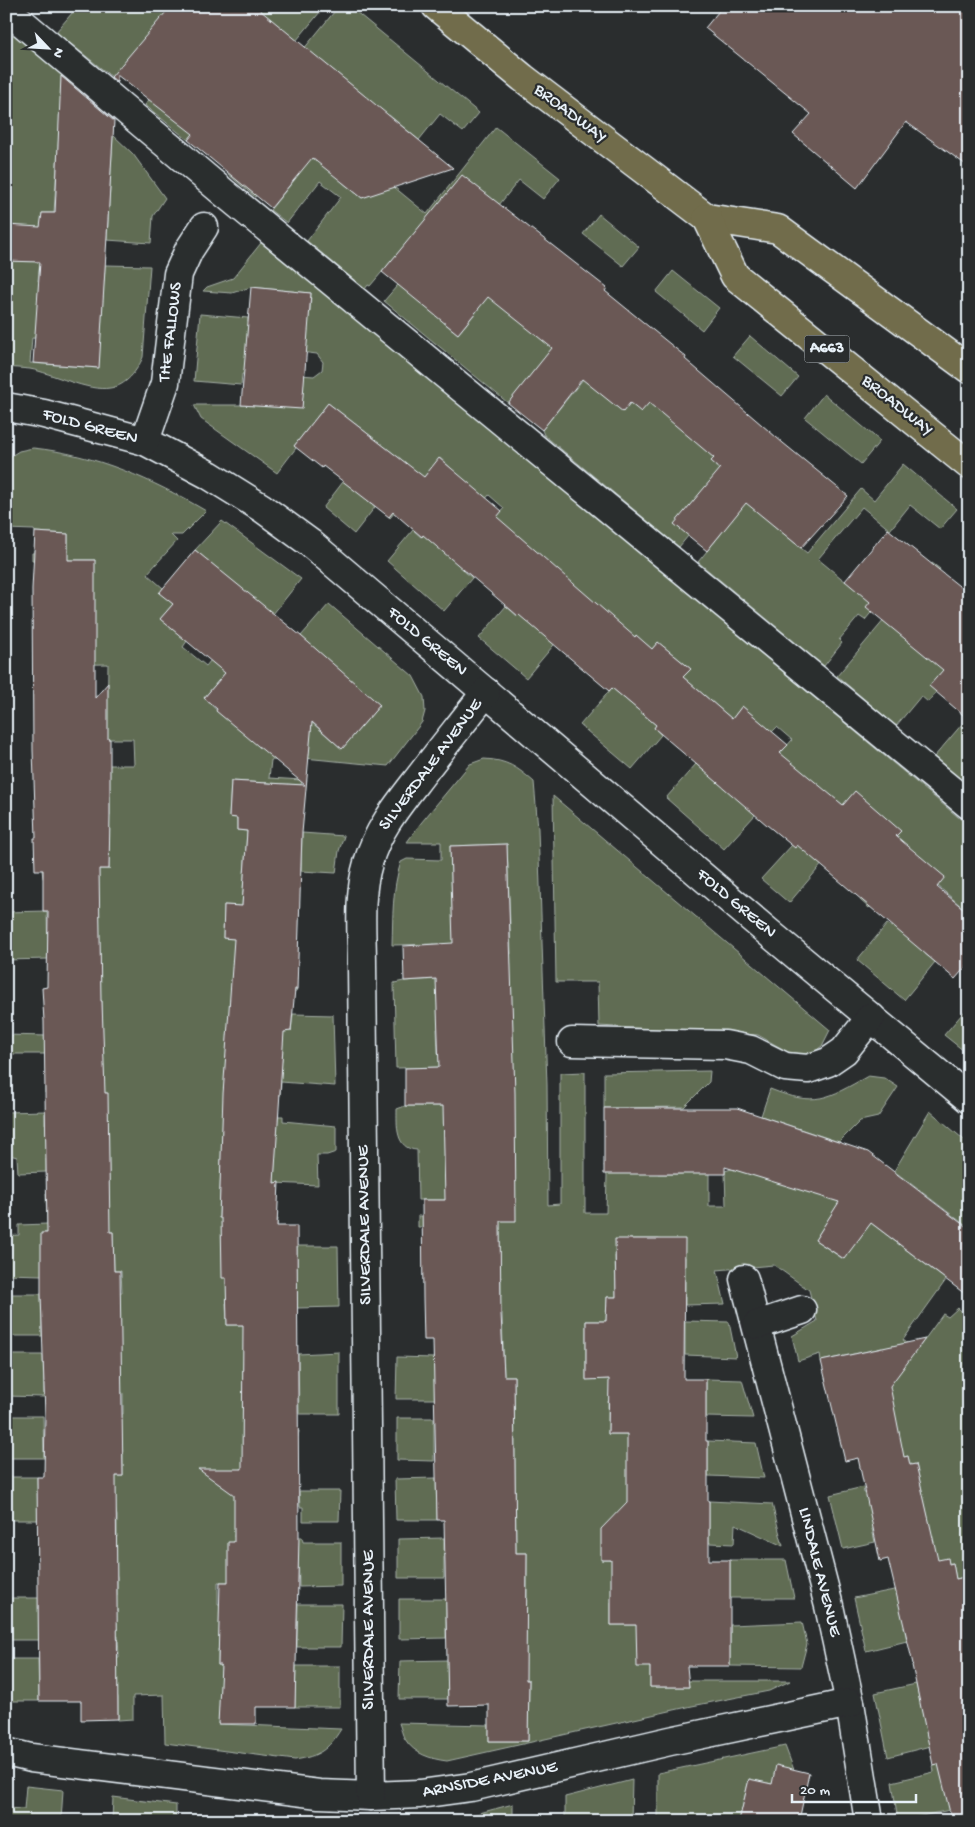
<svg xmlns="http://www.w3.org/2000/svg" width="975" height="1827" font-family="'Gochi Hand',sans-serif">
<rect width="100%" height="100%" fill="#2a2d2e"/>
<filter id="ink" filterUnits="userSpaceOnUse"><feTurbulence type="fractalNoise" baseFrequency=".02" numOctaves="2"/><feDisplacementMap in="SourceGraphic" scale="10" xChannelSelector="R" yChannelSelector="G"/><feConvolveMatrix kernelMatrix="1 2 1 2 8 2 1 2 1" color-interpolation-filters="sRGB"/></filter>
<g filter="url(#ink)">
<g fill="#606c53" stroke="#a4aea6" fill-rule="evenodd">
<polygon points="78,6 161,6 167,11 171,6 258,9 261,6 325,6 296,41 213,110 188,140 145,105 149,100 136,48 112,77 56,32"/>
<path d="M339,6H349L479,113L463,132L440,114L419,140L389,115L342,175L343,183L362,198L383,178L427,214L496,127L560,178L543,199L519,180L499,205L562,344L508,403L384,301L409,272L393,259L370,286L368,285L365,289L307,241L341,197L320,181L287,223L270,210L296,178L280,166L255,197L228,174L252,144L372,102L311,52L289,67ZM463,298L478,310L458,334L444,323Z"/>
<polygon points="6,25 73,80 62,94 113,135 133,154 165,198 153,216 151,243 107,240 113,135 59,132 54,213 42,213 40,236 6,225"/>
<polygon points="599,214 639,247 623,266 583,234"/>
<polygon points="261,243 409,361 969,826 969,913 938,886 905,864 869,908 860,900 904,849 893,840 900,831 855,792 843,805 777,757 792,740 777,727 772,732 742,706 732,719 683,677 691,669 658,642 652,649 636,636 622,652 494,520 504,508 489,495 479,507 444,477 451,468 440,458 390,518 389,517 409,491 407,464 328,403 294,446 296,448 277,473 201,419 194,405 240,405 298,408 300,375 314,376 322,370 323,362 317,354 301,352 305,312 310,313 311,293 251,287 232,293 203,291 207,287 233,278"/>
<path d="M6,261H40L38,281L49,282L46,339L32,338L30,363L98,368L105,265L150,266L143,357C137,371 126,386 110,388C88,392 52,373 30,369C22,368 14,368 6,367Z"/>
<polygon points="673,271 719,308 702,330 656,292"/>
<polygon points="200,314 248,318 248,322 253,323 249,374 242,374 241,385 194,381"/>
<polygon points="750,336 798,377 782,396 733,356"/>
<polygon points="588,373 623,411 630,403 671,375 717,454 711,462 725,473 757,452 679,547 544,435 542,430"/>
<polygon points="824,394 880,441 861,464 805,418"/>
<path d="M33,448C95,454 153,480 206,511L182,535H171L177,541L147,574L163,588L160,593L173,604L160,619L187,641L183,647L206,666L220,649L235,661L204,698L229,722L302,714L342,749L379,706L301,636L329,604L413,676L424,697L425,711L422,722L388,766L304,758L303,762L271,760L269,778L302,780L301,785L231,781L229,817L237,818V830L247,831L242,906L224,905L223,938L242,939L240,987L297,989L296,991H294L284,1032L291,1031L293,1014L333,1015L335,1086L281,1082L280,1096L244,1095L223,1111L219,1217L278,1219L277,1226L242,1278V1303H226L227,1325L297,1324L266,1432L299,1431L298,1437L265,1438L242,1469L216,1473V1482L222,1486H241L234,1537H302L303,1542H341V1586L299,1587L298,1542L228,1582H218V1604H229V1648L218,1649V1665H229L219,1724L341,1729C328,1750 319,1756 295,1760L165,1743L164,1695L133,1696V1719L118,1720V1698L110,1658L119,1657L118,1636H111L110,1597L117,1596V1577L109,1538L117,1537V1516L108,1476H123V1454H115V1415L123,1414V1393H115L112,1293L122,1292L121,1271H114L113,1232L42,1233V1275L6,1274V1236L19,1235V1225L47,1224L46,1193L78,1192L109,1176L107,1093H45V1087L78,1086L103,1070L102,1001L75,1002L100,964L43,878L42,870L109,869V828L92,816L110,815V790H92L81,765H134L133,739H107L108,664L39,665L95,560H32V553H34V550L68,552V534L35,532L34,530L6,529V459L19,451Z"/>
<polygon points="903,464 957,509 940,529 910,505 890,530 862,507 818,559 846,582 858,568 883,598 865,620 859,616 839,640 842,643 824,666 698,562 721,534 730,509 749,486 774,513 773,525 807,553 861,489 874,500"/>
<polygon points="346,478 368,495 366,499 375,507 354,534 323,508"/>
<polygon points="222,521 301,579 273,614 195,550"/>
<polygon points="413,530 421,537 425,533 465,568 463,570 472,578 444,611 387,561"/>
<polygon points="932,563 940,569 894,625 949,660 947,678 928,702 921,696 896,726 837,676"/>
<polygon points="506,606 517,616 523,611 558,640 526,678 479,638"/>
<polygon points="612,688 656,725 654,728 661,735 632,769 580,725"/>
<polygon points="969,716 969,787 934,757"/>
<path d="M484,759C507,760 517,767 534,782L538,829L547,1085L548,1205L560,1204V1073L585,1072V1213H606L607,1176L604,1165H658V1174H681L709,1164V1206H726L725,1171L735,1168L840,1201L815,1240L843,1259L871,1223L946,1280L903,1340L917,1350L943,1314L948,1317L958,1308L969,1318V1576L956,1579L953,1563H925L931,1532L916,1464L910,1465L908,1456L891,1460L882,1348L821,1361L820,1354L798,1361L792,1336L817,1321L809,1290L774,1265L717,1270L725,1304L685,1305V1257L659,1239H629V1256H615L616,1297H607L606,1321H586V1379H639L608,1401V1434H629L628,1501L602,1560L664,1561L611,1602V1625H661L650,1667V1687H689L688,1681H790L769,1691L692,1706L447,1761C431,1759 414,1754 405,1739C402,1735 401,1728 399,1723L489,1725V1741H528L529,1680L515,1679L516,1599H527V1553H516L514,1376H504L502,1313L491,1314L501,1295V1277L423,1227H418V1216H449L448,1200H418L417,1150C395,1149 397,1125 397,1109L405,1106H446V1067L396,1068L394,983L404,981L439,979L438,944L392,945C393,917 392,889 401,862L407,859L441,860V842H407L421,823L470,764ZM507,844L511,954L454,956L450,846ZM455,1028L454,1054H438L437,1029Z"/>
<polygon points="696,764 705,772 708,768 755,815 724,849 666,798"/>
<polygon points="553,796 830,1030 822,1046 809,1056 788,1052 758,1035 599,1026 598,982 556,982"/>
<polygon points="302,833 344,836 339,851 336,873 301,871"/>
<polygon points="799,843 823,863 789,903 761,879 792,845"/>
<polygon points="47,911 48,959 6,960 6,912"/>
<polygon points="895,923 928,950 925,954 935,962 904,1000 857,960 887,924 892,927"/>
<polygon points="969,1006 969,1055 944,1035"/>
<polygon points="6,1035 47,1036 47,1054 6,1054"/>
<polygon points="710,1071 709,1082 684,1107 604,1108 604,1073"/>
<path d="M868,1076L884,1078L898,1087L878,1117L860,1121L839,1142L761,1116L770,1089C816,1107 827,1099 868,1076Z"/>
<polygon points="45,1111 45,1124 49,1125 49,1159 46,1159 46,1172 18,1173 17,1157 6,1154 6,1112"/>
<polygon points="930,1111 969,1144 969,1228 894,1171"/>
<polygon points="277,1116 283,1116 283,1121 336,1126 336,1152 327,1155 317,1155 318,1185 274,1183"/>
<polygon points="297,1246 338,1246 339,1307 297,1308"/>
<polygon points="6,1294 41,1294 42,1336 6,1336"/>
<polygon points="685,1321 729,1322 736,1357 685,1355"/>
<polygon points="339,1352 339,1414 299,1414 298,1354"/>
<polygon points="6,1355 43,1355 44,1397 6,1396"/>
<polygon points="397,1357 434,1358 435,1399 396,1399"/>
<polygon points="706,1379 742,1380 753,1418 706,1417"/>
<polygon points="6,1416 43,1416 44,1458 6,1458"/>
<polygon points="397,1418 434,1418 434,1461 397,1460"/>
<polygon points="708,1441 756,1443 764,1478 708,1476"/>
<polygon points="6,1477 37,1477 38,1520 6,1520"/>
<polygon points="436,1478 437,1520 396,1520 395,1479"/>
<polygon points="863,1487 864,1493 869,1492 877,1528 872,1529 875,1542 843,1549 830,1495"/>
<polygon points="299,1491 340,1491 339,1521 303,1521 303,1507 300,1507"/>
<polygon points="709,1501 772,1504 783,1546 735,1524 734,1544 709,1543"/>
<polygon points="444,1538 444,1578 398,1578 398,1539"/>
<polygon points="730,1560 786,1560 794,1598 730,1598"/>
<polygon points="899,1589 909,1630 905,1631 907,1641 866,1651 854,1598"/>
<rect x="6" y="1598" width="33" height="42"/>
<polygon points="399,1599 446,1599 446,1638 399,1639"/>
<polygon points="298,1604 342,1604 341,1647 297,1647"/>
<polygon points="802,1622 807,1644 801,1667 730,1666 730,1625"/>
<polygon points="6,1659 38,1659 39,1701 6,1701"/>
<polygon points="448,1660 448,1699 399,1699 400,1661"/>
<polygon points="296,1666 340,1666 340,1707 295,1707"/>
<polygon points="916,1684 930,1746 888,1757 875,1693"/>
<polygon points="785,1746 794,1770 772,1784 749,1779 739,1821 658,1821 658,1773"/>
<polygon points="969,1757 950,1810 898,1821 892,1782 934,1772 933,1765"/>
<polygon points="632,1780 631,1821 565,1821 565,1797"/>
<polygon points="26,1786 63,1790 61,1821 6,1821 6,1808 24,1809"/>
<polygon points="113,1797 176,1805 176,1821 112,1821"/>
<polygon points="513,1804 513,1821 457,1821 457,1819"/>
<polygon points="255,1815 293,1819 293,1821 255,1821"/>
</g>
<g fill="#6a5854" stroke="#e8f1f8">
<polygon points="171,6 255,6 453,168 362,198 312,158 271,208 188,140 193,134 117,75 117,82 111,77"/>
<polygon points="723,6 969,6 969,167 906,122 857,188 793,134 811,114 705,28"/>
<polygon points="61,76 114,121 99,368 33,363 40,262 6,261 6,225 40,227 42,213 55,213"/>
<polygon points="462,175 607,288 605,291 686,357 685,359 783,443 848,496 801,548 746,503 707,551 674,524 720,469 711,461 714,458 649,403 641,412 630,403 623,412 582,379 542,430 508,403 552,348 488,297 458,334 382,272"/>
<polygon points="251,287 311,293 302,409 241,405"/>
<polygon points="328,403 424,477 439,458 502,511 497,517 635,637 636,635 652,649 658,642 691,669 683,677 732,719 742,706 788,745 780,753 843,805 855,791 901,831 896,836 945,877 937,887 969,913 969,963 955,979 797,845 795,848 767,825 654,728 656,725 612,688 609,691 519,615 518,616 423,535 422,537 393,512 389,517 323,466 322,468 294,446"/>
<polygon points="888,529 969,594 969,720 929,686 943,670 866,607 870,602 845,581"/>
<polygon points="35,532 68,534 68,560 95,560 95,698 108,683 108,739 110,739 110,816 109,869 99,869 101,1001 102,1001 105,1093 108,1093 110,1232 113,1232 114,1271 120,1271 123,1476 116,1476 118,1719 81,1720 81,1701 39,1701 37,1477 44,1477 45,1416 41,1294 41,1233 47,1233 44,1021 42,988 47,987 48,911 43,911 43,870 35,870 34,838 36,838 33,750 32,589"/>
<polygon points="195,550 301,636 380,705 342,749 312,722 302,833 297,989 295,989 291,1031 284,1032 274,1183 279,1182 277,1226 297,1226 299,1537 295,1707 256,1707 256,1724 218,1724 221,1665 218,1665 220,1582 228,1582 228,1542 234,1542 234,1495 198,1469 242,1469 243,1325 227,1325 226,1278 222,1278 221,1218 219,1218 223,1094 234,939 223,938 224,905 242,906 247,831 237,830 237,818 229,817 231,781 305,785 216,711 217,709 204,698 225,673 160,619 173,604 159,593"/>
<polygon points="507,844 515,1093 516,1221 500,1221 501,1313 504,1376 514,1376 516,1553 527,1553 526,1680 529,1680 528,1741 489,1741 489,1705 448,1706 444,1520 437,1520 433,1340 424,1340 423,1298 422,1200 445,1200 443,1106 405,1106 405,1068 439,1067 436,979 404,981 403,946 453,943 450,846"/>
<polygon points="604,1108 737,1108 868,1152 969,1229 969,1297 871,1223 844,1259 815,1240 839,1202 725,1167 725,1174 604,1174"/>
<polygon points="615,1239 685,1239 684,1379 706,1379 706,1441 708,1441 708,1501 709,1501 709,1560 730,1560 730,1666 687,1666 689,1687 650,1687 650,1667 637,1667 636,1625 611,1625 611,1560 601,1560 601,1529 627,1502 627,1434 608,1434 609,1379 586,1380 586,1321 606,1321 607,1297 616,1297"/>
<polygon points="925,1339 890,1386 904,1457 908,1456 910,1465 916,1464 938,1560 948,1558 949,1564 953,1563 956,1579 969,1576 969,1821 952,1821 938,1764 933,1765 912,1665 913,1664 888,1559 880,1561 858,1458 845,1461 821,1361"/>
<polygon points="776,1765 809,1773 799,1821 739,1821 749,1779 772,1784"/>
</g>
<g fill="none" stroke-linecap="round" stroke-linejoin="round">
<g stroke="#e8f1f8" stroke-width="31">
<g id="minor">
<polyline points="6,9 223,192 969,805"/>
<polyline points="6,407 44,414 145,441 209,475 262,508 310,543 768,932 969,1099"/>
<polyline points="145,441 165,383 178,274 189,250 204,227"/>
<polyline points="572,1042 725,1045 751,1050 785,1067 808,1069 828,1062 844,1051 871,1017"/>
<polyline points="744,1279 829,1606 850,1703 869,1821"/>
<polyline points="757,1325 802,1310"/>
<polyline points="6,1752 31,1758 319,1794 371,1796 420,1794 471,1787 670,1741 850,1703"/>
<path d="M371,1796L362,965C362,931 358,896 368,863C378,827 403,799 425,770C445,744 466,718 486,692"/>
</g>
</g>
<g stroke="#e8f1f8" stroke-width="31">
<g id="highway">
<polyline points="436,6 523,78 707,218 778,229 969,369"/>
<polyline points="707,218 735,276 969,465"/>
</g>
</g>
<use href="#minor" stroke="#2a2d2e" stroke-width="28"/>
<use href="#highway" stroke="#716c4b" stroke-width="28"/>
</g>
</g>
<g text-anchor="middle" dominant-baseline="central" stroke-width="4.5" stroke-linejoin="round" paint-order="stroke">
<rect fill="#2a2d2e" stroke="#afb6bb" stroke-width="1" x="804.5" y="335.5" width="45" height="27" rx="4"/>
<g font-size="16" font-weight="bold" fill="#e8f1f8">
<text x="827" y="349">A663</text>
</g>
<g font-size="18" fill="#e8f1f8" stroke="#2a2d2e">
<text transform="translate(570 114) rotate(37)">BROADWAY</text>
<text transform="translate(171 332) rotate(-83)">THE FALLOWS</text>
<text transform="translate(897 406) rotate(39)">BROADWAY</text>
<text transform="translate(90 427) rotate(15)">FOLD GREEN</text>
<text transform="translate(427 642) rotate(40)">FOLD GREEN</text>
<text transform="translate(431 765) rotate(-53)">SILVERDALE AVENUE</text>
<text transform="translate(736 904) rotate(40)">FOLD GREEN</text>
<text transform="translate(365 1225) rotate(-91)">SILVERDALE AVENUE</text>
<text transform="translate(819 1572) rotate(76)">LINDALE AVENUE</text>
<text transform="translate(369 1630) rotate(-90)">SILVERDALE AVENUE</text>
<text transform="translate(490 1780) rotate(-11)">ARNSIDE AVENUE</text>
</g>
</g>
<rect width="975" height="1827" fill="none" stroke="#2a2d2e" stroke-width="25"/>
<rect x="12" y="12" width="950" height="1802" fill="none" stroke="#e8f1f8" stroke-width="2" filter="url(#ink)"/>
<g transform="translate(48 48) rotate(115)" stroke="#2a2d2e" stroke-width="4" paint-order="stroke">
<path d="M0-4L9 19L0 12L-9 19Z" fill="#e8f1f8"/>
<text y="-8" font-size="14" font-weight="bold" text-anchor="middle" fill="#e8f1f8">N</text>
</g>
<path d="M792 1794v8h124v-8" fill="none" stroke="#e8f1f8" stroke-width="2.5"/>
<text x="800" y="1794" font-size="15" fill="#e8f1f8" stroke="#2a2d2e" stroke-width="4" paint-order="stroke">20 m</text>
</svg>
